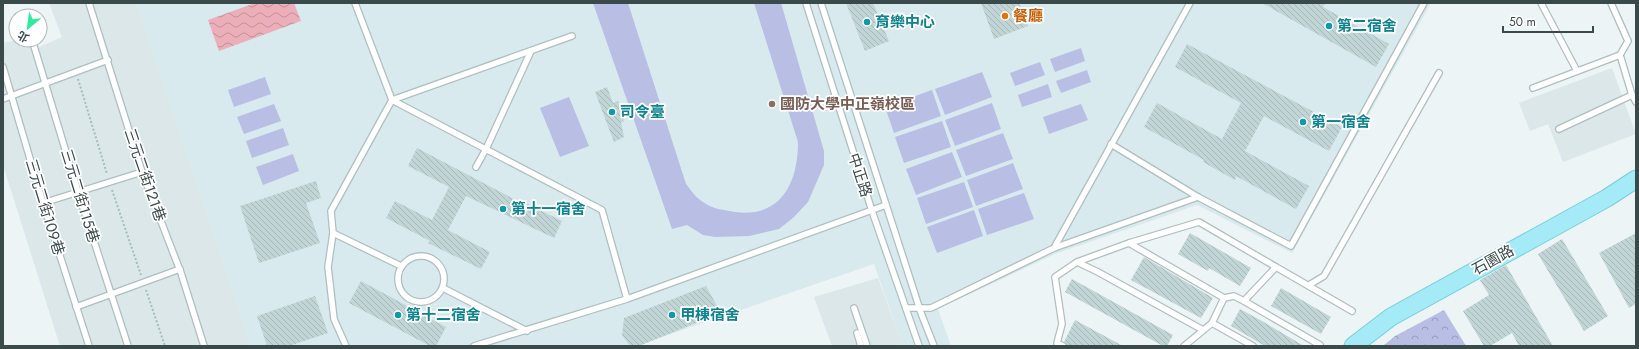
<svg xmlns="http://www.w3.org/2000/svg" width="1639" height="349" font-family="Jost,'Noto Sans TC',sans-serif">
<defs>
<pattern id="forest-crowns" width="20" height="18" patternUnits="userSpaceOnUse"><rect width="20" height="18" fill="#b9bee5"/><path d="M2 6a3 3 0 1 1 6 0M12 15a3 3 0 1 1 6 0" fill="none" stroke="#979cbc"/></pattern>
<pattern id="water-waves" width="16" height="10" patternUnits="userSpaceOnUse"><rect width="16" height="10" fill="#ecaeb8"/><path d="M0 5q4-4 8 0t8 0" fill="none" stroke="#c09098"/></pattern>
<pattern id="building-back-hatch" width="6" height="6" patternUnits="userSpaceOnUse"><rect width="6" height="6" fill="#c2d5d6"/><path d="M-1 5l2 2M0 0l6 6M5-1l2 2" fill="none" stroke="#a7b8b9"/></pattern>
</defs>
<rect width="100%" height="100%" fill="#ecf4f5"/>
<g fill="#dbe7e8">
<polygon points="49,3 136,3 251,346 60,346 3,165 3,43 17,40 35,40 39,47 62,37"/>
<polygon points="1612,68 1636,134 1563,162 1548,124 1530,131 1519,103"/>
<polygon points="878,278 903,346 832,346 814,297"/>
</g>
<polygon fill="#d8eaed" points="136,3 1431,3 1292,253 1197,205 1055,254 938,309 951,346 903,346 874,264 636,346 251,346"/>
<g fill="#b9bee5">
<path d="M593,3H628L686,184C691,190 696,198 703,202C712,209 724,210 735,212C781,218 798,183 798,142L754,3H781L824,151V165L808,202L794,217L779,229L749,236L715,237L703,235L687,225L672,229Z"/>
<polygon points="1081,48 1085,61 1055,72 1050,59"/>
<polygon points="1040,62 1045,75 1015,86 1010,73"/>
<polygon points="1087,70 1091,82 1061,93 1056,81"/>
<polygon points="982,72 992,97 945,115 935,89"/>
<polygon points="265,77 271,94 234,107 228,90"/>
<polygon points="1048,84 1052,97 1022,107 1018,95"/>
<polygon points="932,90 941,116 894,133 885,107"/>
<polygon points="569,97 589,146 560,157 540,108"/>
<polygon points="992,103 1001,129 955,146 945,120"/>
<polygon points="274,104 281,121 244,134 237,117"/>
<polygon points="1081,104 1088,120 1049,134 1043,117"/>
<polygon points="942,121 951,147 904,163 895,137"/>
<polygon points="283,128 289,145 252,158 246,141"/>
<polygon points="1003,133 1013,159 966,176 956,150"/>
<polygon points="952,152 962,177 916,195 906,169"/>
<polygon points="293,154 299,171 263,185 256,167"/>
<polygon points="1013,163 1023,189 976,206 967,180"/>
<polygon points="964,182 973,207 926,224 917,198"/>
<polygon points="1024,193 1034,219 987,235 978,209"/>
<polygon points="974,210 983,236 937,253 927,227"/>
</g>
<polygon fill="url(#forest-crowns)" points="1444,310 1466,346 1383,346 1395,336"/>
<polygon fill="url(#water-waves)" points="255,3 294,3 301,21 219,51 208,20"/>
<g fill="url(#building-back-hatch)">
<polygon points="846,3 873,3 889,41 865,51"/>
<polygon points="981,3 1019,3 1028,26 994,39"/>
<polygon points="1262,3 1325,3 1323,7 1389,44 1376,67"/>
<polygon points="1187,44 1342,127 1329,151 1264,116 1245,151 1309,186 1296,209 1236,176 1235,180 1203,162 1204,160 1144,127 1157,103 1222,139 1241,103 1175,67"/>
<polygon points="607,87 613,103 618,101 624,122 621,122 624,137 614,142 595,92"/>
<polygon points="417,148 525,205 526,203 562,221 554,238 466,196 448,230 490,252 481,269 428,243 430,241 386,218 395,201 432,220 449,187 408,166"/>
<polygon points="316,181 321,198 306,203 320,243 259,263 240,206"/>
<polygon points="1190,233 1251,268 1240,286 1209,268 1208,271 1178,254"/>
<polygon points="1636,233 1636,304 1629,308 1599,253"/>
<polygon points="1562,239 1608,316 1584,331 1538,254"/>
<polygon points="1144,257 1213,298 1201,318 1131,280"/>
<polygon points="1506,265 1553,346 1519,346 1512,333 1490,346 1484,346 1463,311 1489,295 1480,280"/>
<polygon points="1072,279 1173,335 1167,346 1163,346 1065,292"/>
<polygon points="361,281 446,327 436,346 430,346 349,303"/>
<polygon points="706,286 721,313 639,346 630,346 622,335 624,318"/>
<polygon points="1281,288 1331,317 1321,334 1271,306"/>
<polygon points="315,296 328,333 289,346 267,346 257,316"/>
<polygon points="1240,309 1262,321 1304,346 1265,346 1231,326"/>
<polygon points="1075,320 1123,346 1067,346 1064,342"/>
</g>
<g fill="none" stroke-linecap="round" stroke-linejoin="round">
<g stroke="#afbfc0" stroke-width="8">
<g id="service">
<polyline points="89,3 142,172 181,273 204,346"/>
<polyline points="806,3 872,211 919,346"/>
<polyline points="821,3 921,313 934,346"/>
<polyline points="1541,3 1577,71"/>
<polyline points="1611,3 1628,41 1620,55 1632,95 1636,102"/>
<polyline points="572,36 392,100 602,210 627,299"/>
<polyline points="34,46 78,192 128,346"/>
<polyline points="3,67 43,203 89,346"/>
<polyline points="1533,88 1620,55"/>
<polyline points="3,99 108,60"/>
<polyline points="1559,129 1632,95"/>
<polyline points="1111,144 1198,197"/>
<polyline points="476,167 486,149 531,51"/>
<polyline points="43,203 142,172"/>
<polyline points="333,233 401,266"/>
<polyline points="1054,248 1198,197 1291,246 1424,3"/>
<circle cx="421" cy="279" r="23"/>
<polyline points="1077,262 1129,243 1199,222 1276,267 1244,301 1234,296 1224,298 1129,243"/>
<polyline points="1276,267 1352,311"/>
<polyline points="1309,285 1324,276 1439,73"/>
<polyline points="443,288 527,331"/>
<polyline points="1244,301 1320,345"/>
<polyline points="76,307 180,269"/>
<polyline points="854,308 867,346"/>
<polyline points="906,308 931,308 1054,248 1190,3"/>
<polyline points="1212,323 1224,298"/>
<polyline points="857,333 861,346"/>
<polyline points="346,346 334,319 328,267 333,233 331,211 392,100 355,3"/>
<polyline points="474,346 627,299 886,205"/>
<polyline points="1063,346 1057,343 1062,324 1055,277 1077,262 1098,272 1203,330"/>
<polyline points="1184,346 1212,323 1253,346"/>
</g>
</g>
<g stroke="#74cedc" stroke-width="19">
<polyline id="primary" points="1353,346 1391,317 1607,198 1636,179"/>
</g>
<g stroke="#a2bec1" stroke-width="2" stroke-dasharray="2 2" stroke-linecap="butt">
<polyline points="78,79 107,174"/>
<polyline points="112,190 141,275"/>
<polyline points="146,290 165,346"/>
</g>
<use href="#service" stroke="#fff" stroke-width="5.5"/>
<use href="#primary" stroke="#a4ebf7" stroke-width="17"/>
</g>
<circle fill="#e8710a" stroke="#fff" stroke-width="1.5" cx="1005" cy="16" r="4"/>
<g fill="#0f9aa8" stroke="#fff" stroke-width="1.5">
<circle cx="867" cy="22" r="4"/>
<circle cx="1329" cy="26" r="4"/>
<circle cx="612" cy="112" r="4"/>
<circle cx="1303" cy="122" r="4"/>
<circle cx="503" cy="209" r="4"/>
<circle cx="398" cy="315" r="4"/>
<circle cx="672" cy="315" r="4"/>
</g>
<circle fill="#8d6e63" stroke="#fff" stroke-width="1.5" cx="772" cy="104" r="4"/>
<g text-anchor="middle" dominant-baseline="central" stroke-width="3.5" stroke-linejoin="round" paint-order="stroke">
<g font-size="15" font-weight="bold" fill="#c56008" stroke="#fff" text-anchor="start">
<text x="1013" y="16">餐廳</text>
</g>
<g font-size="15" font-weight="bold" fill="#0d838f" stroke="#fff" text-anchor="start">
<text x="875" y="22">育樂中心</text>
<text x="1337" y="26">第二宿舍</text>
<text x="620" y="112">司令臺</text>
<text x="1311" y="122">第一宿舍</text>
<text x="511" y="209">第十一宿舍</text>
<text x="406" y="315">第十二宿舍</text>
<text x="680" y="315">甲棟宿舍</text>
</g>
<g font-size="15" font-weight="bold" fill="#785e54" stroke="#fff" text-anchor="start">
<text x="780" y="104">國防大學中正嶺校區</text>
</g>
<g font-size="15" fill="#3a4949" stroke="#fff">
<text transform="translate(145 175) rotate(71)">三元二街121巷</text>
<text transform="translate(860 175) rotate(72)">中正路</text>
<text transform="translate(80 196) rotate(73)">三元二街115巷</text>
<text transform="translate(45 207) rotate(73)">三元二街109巷</text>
<text transform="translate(1493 260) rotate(-29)">石園路</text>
</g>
</g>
<rect width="1639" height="349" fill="none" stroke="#3a4949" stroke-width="8"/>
<g transform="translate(28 28) rotate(209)"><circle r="19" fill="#ffffff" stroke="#b0b6b6"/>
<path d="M0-3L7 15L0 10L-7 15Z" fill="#2fea9c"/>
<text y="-6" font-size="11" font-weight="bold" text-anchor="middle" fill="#3a4949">北</text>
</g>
<path d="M1503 26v6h90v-6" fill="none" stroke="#3a4949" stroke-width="2"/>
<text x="1509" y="26" font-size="12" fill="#3a4949" stroke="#ffffff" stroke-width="3" paint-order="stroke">50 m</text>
</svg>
